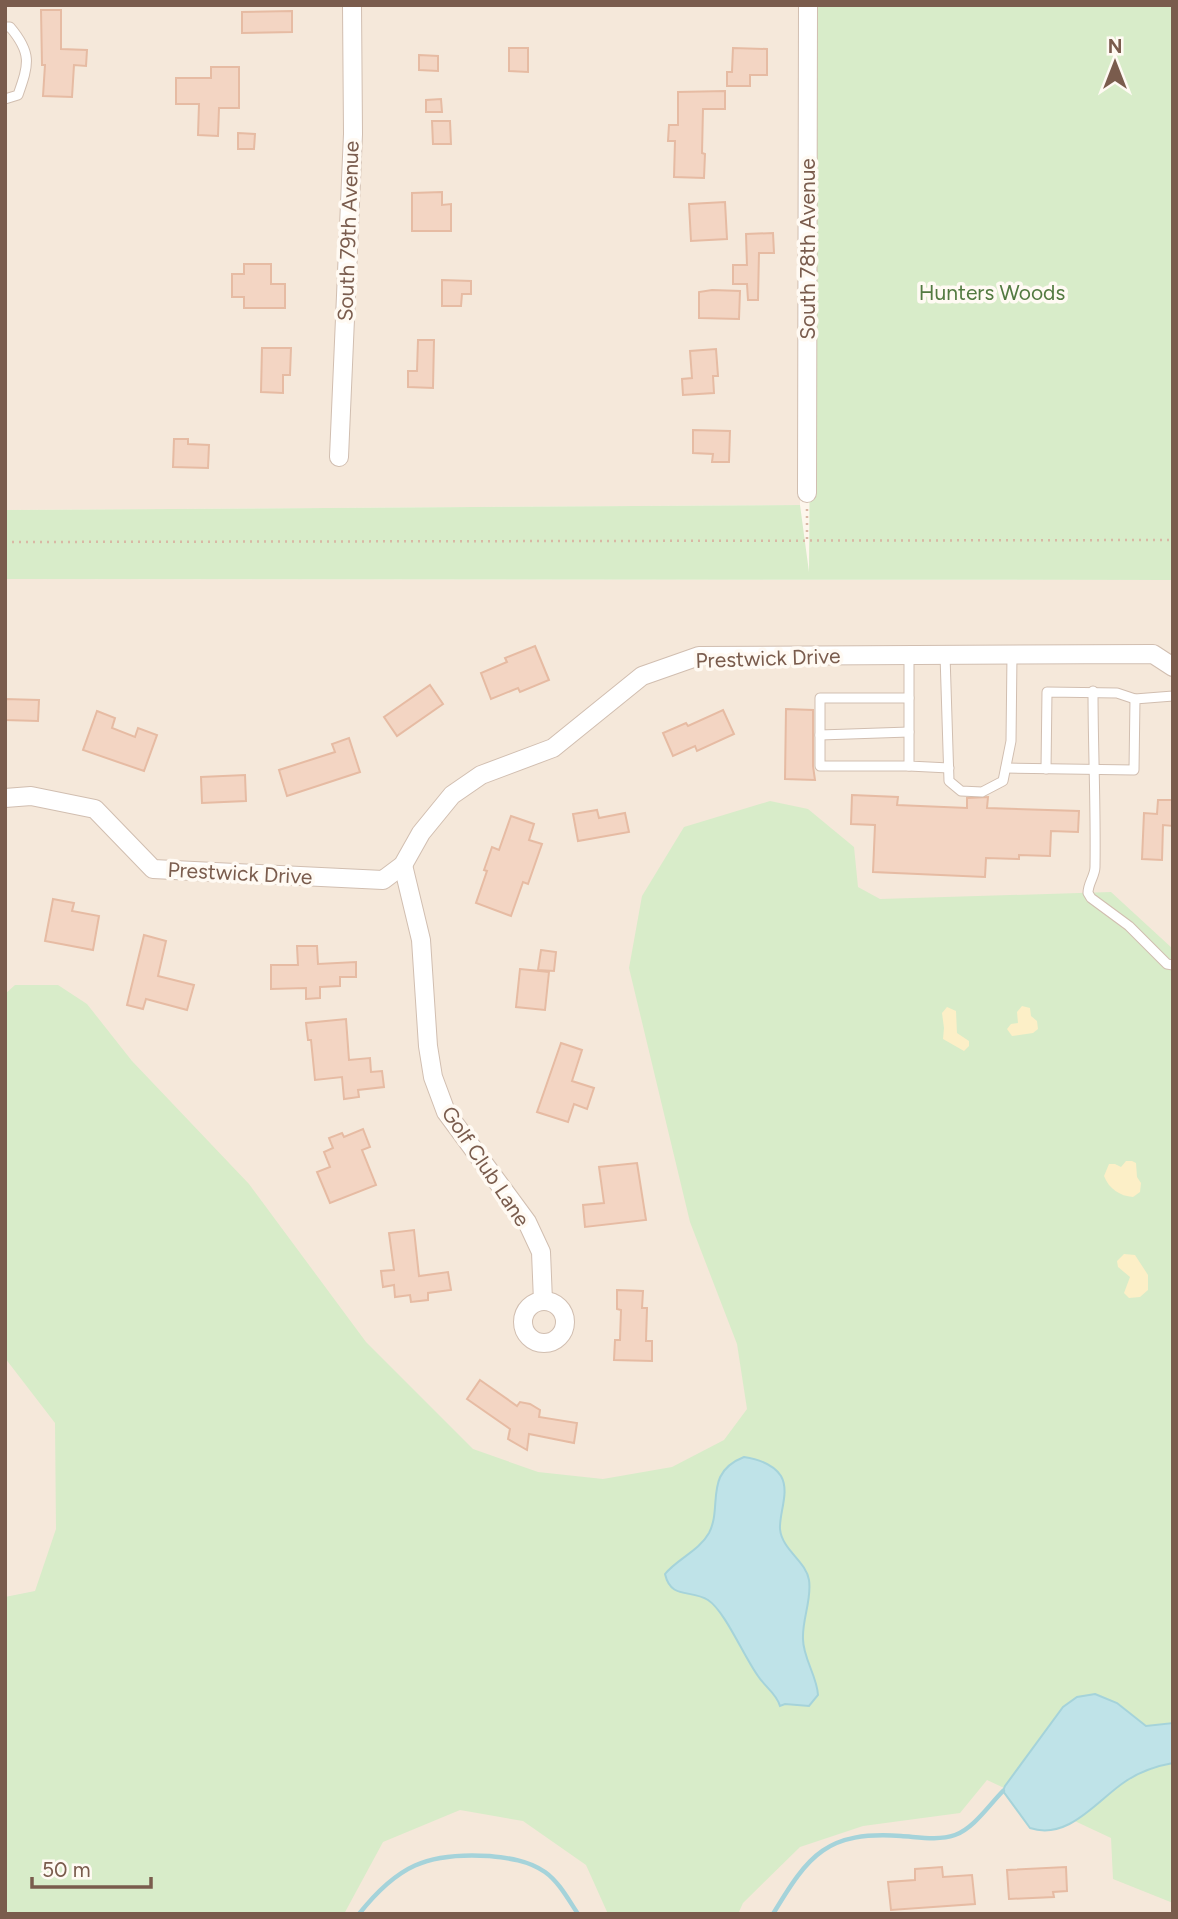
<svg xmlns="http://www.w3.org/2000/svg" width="1178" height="1919" font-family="Figtree,sans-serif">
<rect width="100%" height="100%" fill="#fdf6ec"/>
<g fill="#f5e8da">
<polygon points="5,5 800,5 800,505 5,510"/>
<polygon points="5,579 1173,580 1173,1914 5,1914"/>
</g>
<g fill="#d8ecc9">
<polygon points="813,5 1173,5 1173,580 5,579 5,510 800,505 809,572"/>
<polygon points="770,801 808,809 854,847 858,887 880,899 1111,892 1173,949 1173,1903 1113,1879 1111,1838 987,1780 960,1813 863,1826 800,1847 743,1903 738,1914 608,1914 586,1865 523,1821 460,1810 383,1842 344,1914 5,1914 5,1597 35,1591 56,1529 55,1423 5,1358 5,994 15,985 58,985 87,1004 132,1061 249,1184 366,1342 473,1449 538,1472 603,1479 672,1467 724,1440 747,1409 737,1344 690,1222 629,968 642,896 684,827"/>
</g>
<g fill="#fcefc7">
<polygon points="1022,1006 1030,1008 1031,1016 1037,1021 1038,1029 1033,1033 1012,1036 1007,1029 1011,1024 1018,1023 1017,1012"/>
<polygon points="947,1007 956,1011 957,1033 969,1041 969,1046 964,1051 943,1039 944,1028 942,1013"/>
<path d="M1126,1161H1132L1136,1163L1137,1177L1141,1183L1140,1192L1133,1197C1120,1196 1109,1189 1104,1176L1109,1164H1115L1121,1167Z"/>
<polygon points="1124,1254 1135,1255 1148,1275 1148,1290 1140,1297 1129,1298 1124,1293 1130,1277 1118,1267 1117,1261"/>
</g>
<g fill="#bfe3e8" stroke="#a5d3da" stroke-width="2">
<path d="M744,1457C757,1459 773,1464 781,1476C790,1492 779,1513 780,1529C782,1550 806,1561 809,1580C812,1600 802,1619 803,1639C803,1658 817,1676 818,1695L809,1706L785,1704L780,1706C777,1694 765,1687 758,1676C744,1657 725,1611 708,1600C691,1589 671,1600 665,1574C677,1559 699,1551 709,1533C723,1506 703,1473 744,1457Z"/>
<path d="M1095,1694L1117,1703L1146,1726L1173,1723V1763C1156,1766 1141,1771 1126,1781C1098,1799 1069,1841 1030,1828L1003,1791L1005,1786L1063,1707L1077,1697Z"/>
</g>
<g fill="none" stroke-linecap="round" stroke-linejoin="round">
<g stroke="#a5d3da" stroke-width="4.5">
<path d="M359,1914C397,1866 427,1852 489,1856C508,1858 528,1860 545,1872C559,1882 568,1899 578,1914"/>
<path d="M773,1914C809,1854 827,1831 901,1836C918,1837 938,1841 955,1835C974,1828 989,1805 1003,1791"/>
</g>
</g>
<g fill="#f3d5c3" stroke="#e6bba3" stroke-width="2">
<polygon points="41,10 61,10 61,49 87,50 86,66 74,65 72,97 43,96 45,65 42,65"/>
<polygon points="292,11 292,32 242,33 242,12"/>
<polygon points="509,48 528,48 528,72 509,71"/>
<polygon points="733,48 767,49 767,75 750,75 750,86 727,86 727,72 732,72"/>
<polygon points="419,55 438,56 438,71 419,70"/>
<polygon points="211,67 239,67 239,108 219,108 218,136 198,135 199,104 176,104 176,78 211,78"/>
<polygon points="725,91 725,109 703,109 702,153 705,154 704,178 674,177 675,141 668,141 669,125 678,125 678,92"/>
<polygon points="441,99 442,112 426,112 426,100"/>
<polygon points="432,121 450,121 451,144 433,144"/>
<polygon points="238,133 255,134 254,149 238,149"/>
<polygon points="442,192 442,205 451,204 451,231 412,231 412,193"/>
<polygon points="725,202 727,239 691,241 689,204"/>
<polygon points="773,233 774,253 759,253 758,300 748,300 747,284 733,284 733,265 747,265 746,234"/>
<polygon points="244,264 271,264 271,284 285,284 285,308 244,308 244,297 232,297 232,274 244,274"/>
<polygon points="442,280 471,281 471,294 462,294 461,306 442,306"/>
<polygon points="712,290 740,291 739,319 699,318 699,292"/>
<polygon points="418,340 434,340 433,388 408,387 408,371 417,371"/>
<polygon points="262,348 291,348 290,375 283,375 283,393 261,392"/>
<polygon points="716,349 718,376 713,376 714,393 683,395 682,379 692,378 690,351"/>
<polygon points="693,430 730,431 729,462 712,462 713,454 693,453"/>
<polygon points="174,439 188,439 188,444 209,445 208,468 173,467"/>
<polygon points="535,646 549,680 520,692 518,688 491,699 481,673 507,662 505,658"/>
<polygon points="430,685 443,704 397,736 384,717"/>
<polygon points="5,699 39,700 38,721 5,720"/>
<polygon points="786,709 813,710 813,766 815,780 785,779"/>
<polygon points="723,710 734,734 697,751 695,746 673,756 663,733 686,723 688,726"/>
<polygon points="97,711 115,718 112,728 135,737 138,728 157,735 144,771 83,750"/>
<polygon points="349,738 360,772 287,796 279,770 335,752 332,744"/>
<polygon points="245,775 246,801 202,803 201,777"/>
<polygon points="852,795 898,797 897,805 967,808 967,798 988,797 987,808 1079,811 1078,832 1051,831 1050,856 1019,855 1019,859 986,858 985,877 873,872 875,825 851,824"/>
<polygon points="1158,800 1173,800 1173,826 1163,825 1162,860 1142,859 1144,813 1157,814"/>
<polygon points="597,810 599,818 625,813 629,832 578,841 573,814"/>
<polygon points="511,816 534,824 529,840 542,844 528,884 523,882 511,916 476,903 487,871 484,870 492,847 499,850"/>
<polygon points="53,899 74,903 72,911 99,916 93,950 45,941"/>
<polygon points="144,935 166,941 158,976 194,985 187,1010 146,999 143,1009 127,1005"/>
<polygon points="297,946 317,946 318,964 356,962 356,977 340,977 340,986 320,987 320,998 306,999 306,988 271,989 271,965 298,965"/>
<polygon points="541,950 556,952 554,971 538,970"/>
<polygon points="520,969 549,972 545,1010 516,1007"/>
<polygon points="346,1019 349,1060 370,1058 371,1072 382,1071 384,1087 358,1090 359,1097 344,1099 342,1077 315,1080 311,1040 308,1040 306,1023"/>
<polygon points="561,1043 582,1050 572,1081 594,1088 587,1109 574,1104 568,1122 537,1112"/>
<polygon points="363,1129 370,1147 362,1150 376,1185 330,1203 317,1172 330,1167 324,1152 333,1148 329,1138 342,1133 344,1137"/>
<polygon points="637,1163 646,1220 585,1227 583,1205 604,1203 599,1167"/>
<polygon points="414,1230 419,1276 448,1272 451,1290 428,1293 428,1300 411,1302 410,1295 395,1297 394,1285 383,1287 381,1271 394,1270 389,1233"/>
<polygon points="617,1290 643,1291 642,1308 647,1308 646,1341 652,1341 652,1361 614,1360 615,1340 620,1340 621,1310 617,1309"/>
<polygon points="480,1380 517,1406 520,1402 530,1404 540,1410 539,1417 577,1423 574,1443 529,1434 527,1450 508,1439 510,1429 467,1399"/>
<polygon points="942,1867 943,1877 972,1875 975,1904 891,1910 888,1882 915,1880 915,1869"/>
<polygon points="1066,1867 1067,1891 1053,1892 1054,1897 1009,1899 1007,1870"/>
</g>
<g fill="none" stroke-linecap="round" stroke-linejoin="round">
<g stroke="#d1beb0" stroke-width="11">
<g id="service">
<path d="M5,27H10C32,53 29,64 18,95L5,99"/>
<polyline points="909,655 909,766 949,768"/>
<polyline points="945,655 949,781 961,791 982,792 1003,781 1011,741 1012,655"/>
<path d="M1093,691C1093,750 1096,808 1095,867C1095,876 1088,883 1088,893L1091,898L1129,926L1167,964L1173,965"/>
<polyline points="909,698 820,698 820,766 909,766"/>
<polyline points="820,735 909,732"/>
<polyline points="1006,768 1134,770 1135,699 1173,696"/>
<polyline points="1046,769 1047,692 1117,693 1135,699"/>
</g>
</g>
<g stroke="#d1beb0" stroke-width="20">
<g id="minor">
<polyline points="339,457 353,134 352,5"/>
<polyline points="807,493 808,5"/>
<polyline points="5,798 31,796 95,809 153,869 383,880 403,865 421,833 452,795 481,775 553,748 642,676 699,656 1153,654 1173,667"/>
<polyline points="403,865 421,940 428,1046 433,1077 446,1112 527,1222 541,1252 543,1301"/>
<circle cx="544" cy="1322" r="21"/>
</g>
</g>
<g stroke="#d9b8a5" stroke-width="2.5" stroke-dasharray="2 5" stroke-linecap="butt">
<polyline points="807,509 807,541"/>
<polyline points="5,542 1173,540"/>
</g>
<use href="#service" stroke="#fff" stroke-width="9"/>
<use href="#minor" stroke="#fff" stroke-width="18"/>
</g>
<g text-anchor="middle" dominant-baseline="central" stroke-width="7" stroke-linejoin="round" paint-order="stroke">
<g font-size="21" fill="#7a5c4d" stroke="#fffaf3">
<text transform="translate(348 231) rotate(-88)">South 79th Avenue</text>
<text transform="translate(807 249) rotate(-90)">South 78th Avenue</text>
<text transform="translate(768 658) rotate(-2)">Prestwick Drive</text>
<text transform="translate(240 873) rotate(3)">Prestwick Drive</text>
<text transform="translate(486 1166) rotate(56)">Golf Club Lane</text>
</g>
<g font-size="21" fill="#537a41" stroke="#fffaf3">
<text x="992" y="292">Hunters Woods</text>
</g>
</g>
<rect width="1178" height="1919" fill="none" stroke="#7a5c4d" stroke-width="14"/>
<g transform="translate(1115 63)" stroke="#fffaf3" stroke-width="5" paint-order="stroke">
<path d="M0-5L12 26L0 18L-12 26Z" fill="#7a5c4d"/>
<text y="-10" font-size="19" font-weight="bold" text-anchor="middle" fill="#7a5c4d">N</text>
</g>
<path d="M32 1877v10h119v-10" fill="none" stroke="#7a5c4d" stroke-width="3.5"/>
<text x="42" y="1877" font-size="21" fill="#7a5c4d" stroke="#fffaf3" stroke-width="5" paint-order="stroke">50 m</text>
</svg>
